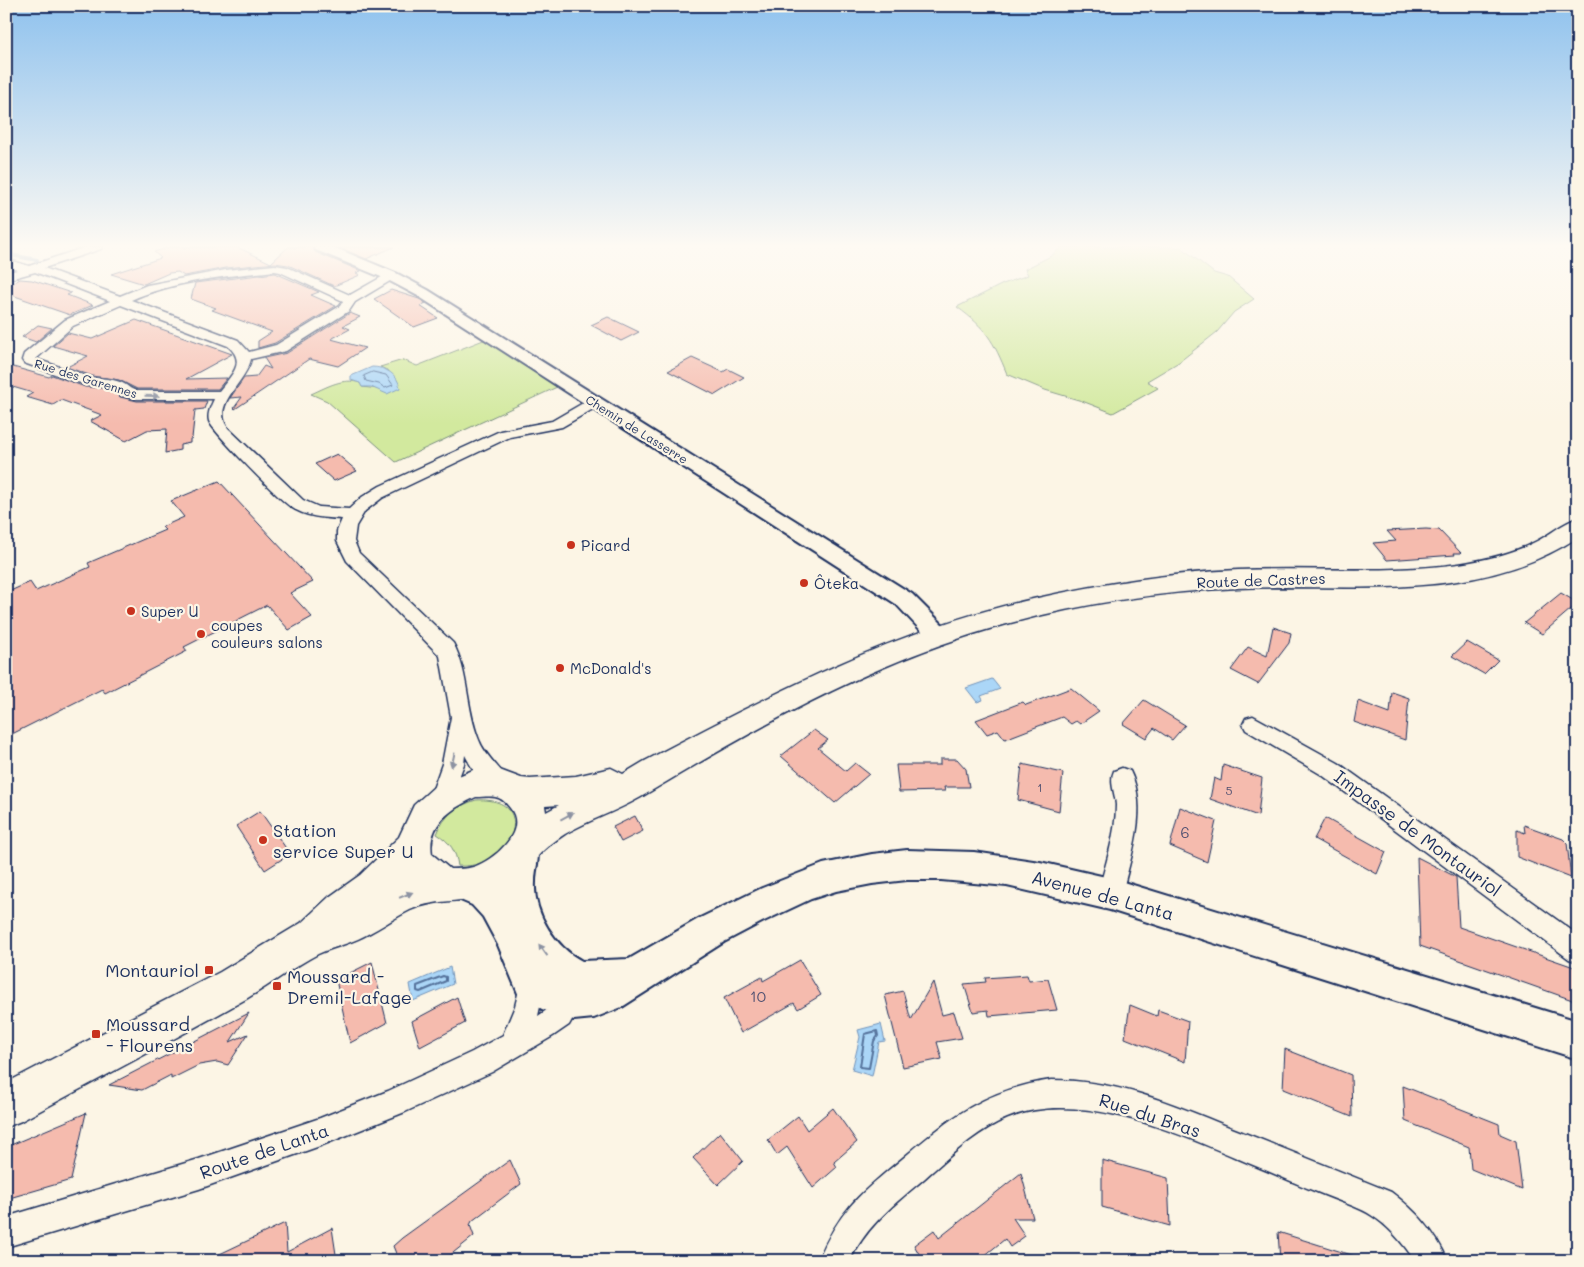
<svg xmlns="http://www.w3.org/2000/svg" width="1584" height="1267" font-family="Mali,sans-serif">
<rect width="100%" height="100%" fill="#fcf5e5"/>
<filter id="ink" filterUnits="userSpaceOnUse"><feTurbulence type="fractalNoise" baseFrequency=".02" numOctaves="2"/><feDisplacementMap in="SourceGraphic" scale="10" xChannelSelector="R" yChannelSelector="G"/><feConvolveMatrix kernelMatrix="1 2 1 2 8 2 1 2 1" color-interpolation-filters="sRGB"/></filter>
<g filter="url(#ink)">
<g fill="#d2e99e" stroke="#768c7e">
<path d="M1062,247H1181L1214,273L1228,277L1254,299L1234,312L1217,332L1179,362L1147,381L1158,388L1113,413L1082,401L1045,390L1007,374C993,340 987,329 957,307L1003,284L1028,275L1025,269L1051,256Z"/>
<path d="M486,339L557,387L396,462L327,401L311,394C327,387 343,377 360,383L362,387L378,389L389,371L380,367L403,360L417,366Z"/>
<path d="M476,800C541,796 513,870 458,866C456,851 450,842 437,834C444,815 457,806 476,800Z"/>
</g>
<g fill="#abd6f7" stroke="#7193ba">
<path d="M372,367C385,367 398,374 400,388L387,394L371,387H362L360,383L351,380V376Z"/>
<polygon points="992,679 1000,689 981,696 983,700 977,702 966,688"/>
<polygon points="450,967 453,984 413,1001 410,984"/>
<polygon points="881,1024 885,1041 879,1042 872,1076 852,1070 860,1037 858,1030"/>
</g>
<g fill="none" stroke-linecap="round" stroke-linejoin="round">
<polygon stroke="#55729b" stroke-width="1" points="373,372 386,375 393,385 385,388 379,384 366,381 364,376"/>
<g stroke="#55729b" stroke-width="2">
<polygon points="443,976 446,977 446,981 420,992 417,991 417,986"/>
<polygon points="877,1031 878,1036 874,1041 869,1068 860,1067 865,1034"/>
</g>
<polyline stroke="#7193ba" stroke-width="4" points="6,254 37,260"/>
</g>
<g fill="#f5bbae" stroke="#1b2f5e">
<polygon points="170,247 237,247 271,263 288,247 312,247 315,252 361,271 356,273 360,275 334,286 288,265 275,263 226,268 184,276 178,272 169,273 144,284 111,274 161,258 154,252"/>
<polygon points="338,247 394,247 366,259"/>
<polygon points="275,273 319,292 311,295 336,306 275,343 258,348 258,341 272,332 212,310 216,308 191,299 195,283"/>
<polygon points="20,279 32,280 71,293 67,295 93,305 70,315 6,293 6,287"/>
<polygon points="391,290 419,299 426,303 420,306 438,318 414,327 374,299"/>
<polygon points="350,313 360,317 343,326 350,329 331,339 365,348 338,366 309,359 235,409 234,408 242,397 230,398 244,378 256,377 264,366 271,369 264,358 287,353"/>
<polygon points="608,317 639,332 621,341 591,325"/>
<polygon points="136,320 232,354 186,379 227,378 218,389 137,389 119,380 92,376 67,367 88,356 53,346 68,333 92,339"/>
<polygon points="38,325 52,328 36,342 22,337"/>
<polygon points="692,358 723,372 728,369 744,377 715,395 668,371"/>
<polygon points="6,365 49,377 52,375 85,387 101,388 116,393 120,397 137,401 207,401 204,409 195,410 192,438 190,439 190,443 180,445 180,450 165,453 167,429 147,430 126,441 90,421 102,415 61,400 53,405 26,397 33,393 6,385"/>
<polygon points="337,454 357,471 334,481 315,464"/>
<polygon points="219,481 313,582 290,593 312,617 289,630 267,605 184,647 187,651 105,693 102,689 6,737 6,593 30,582 36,591 90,567 88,563 165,530 162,527 184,517 171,501"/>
<polygon points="1426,529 1439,530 1461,553 1454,553 1455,555 1387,560 1373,543 1396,541 1387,531"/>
<polygon points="1561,593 1578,603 1542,634 1524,623"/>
<polygon points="1273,627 1291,633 1289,643 1258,684 1231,670 1248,647 1267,656"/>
<polygon points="1467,642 1498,660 1484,674 1452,656"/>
<polygon points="1071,688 1099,711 1080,724 1076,721 1071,724 1062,717 1005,739 998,730 987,734 976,720 1023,702 1026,705"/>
<polygon points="1392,692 1409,698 1405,740 1354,722 1358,701 1390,713"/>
<polygon points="1144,700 1185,725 1172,740 1154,728 1146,738 1123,724"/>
<polygon points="814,730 828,740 818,748 846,771 855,763 869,774 835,803 781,756"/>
<polygon points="940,759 957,759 966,769 969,787 944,787 945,791 899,792 896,765 940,765"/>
<polygon points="1022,764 1063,773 1059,811 1018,800"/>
<polygon points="1223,765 1262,778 1258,816 1210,799 1214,778 1221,781"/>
<polygon points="1180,807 1216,821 1207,862 1170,846"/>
<polygon points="260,811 290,854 265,870 236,826"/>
<polygon points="635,816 643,831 621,842 613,827"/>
<polygon points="1325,818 1386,852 1377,874 1314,839"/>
<polygon points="1524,825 1563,839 1567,843 1571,878 1517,857 1517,830 1525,833"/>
<polygon points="1417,857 1456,877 1459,927 1574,967 1578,1002 1420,946"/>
<polygon points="800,960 821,995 798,1009 794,1003 741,1033 724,998 762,977 763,981"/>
<polygon points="372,962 387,1023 350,1043 336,980"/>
<polygon points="1027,975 1029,981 1048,979 1057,1010 989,1016 988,1010 973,1012 964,984 986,982 985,978"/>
<polygon points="933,982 942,1015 954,1012 962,1038 937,1042 942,1059 903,1067 885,995 903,991 911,1020"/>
<polygon points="457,997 465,1023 420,1047 412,1021"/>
<polygon points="1130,1005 1157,1016 1158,1010 1188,1021 1185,1062 1125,1038"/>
<polygon points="249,1013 230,1042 248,1034 228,1065 217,1062 199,1065 171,1079 171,1075 142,1090 109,1085"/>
<polygon points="1285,1049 1351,1075 1352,1117 1283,1089"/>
<polygon points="1403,1086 1499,1124 1500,1134 1516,1141 1522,1190 1471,1169 1469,1147 1405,1121"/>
<polygon points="833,1108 857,1142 834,1162 837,1167 813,1188 787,1147 777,1155 768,1140 798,1116 807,1130"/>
<polygon points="86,1113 71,1180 6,1199 6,1147"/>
<polygon points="720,1132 743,1161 718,1185 693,1158"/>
<polygon points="510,1160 521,1184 472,1221 470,1225 474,1236 443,1261 399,1261 393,1246 402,1238"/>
<polygon points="1102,1160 1168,1178 1170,1226 1102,1207"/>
<polygon points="1021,1173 1033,1218 1013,1218 1025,1236 1010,1247 1005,1239 978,1261 923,1261 914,1245 934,1230 939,1238"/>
<polygon points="285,1223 287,1252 332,1228 337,1261 205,1261"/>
<polygon points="1278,1232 1358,1257 1357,1261 1280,1261"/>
</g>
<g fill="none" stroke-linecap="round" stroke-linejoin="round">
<g stroke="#1b2f5e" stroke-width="3">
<g id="minor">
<path d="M86,247H102L101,249L44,268L120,296L147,285L226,270L275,265L287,267L350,295L387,274H395L397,276L395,278L355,302L349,311L286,351L251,359C247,381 210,405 228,428L303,500L319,507L349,509L362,497L380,486L500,431L552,421L590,399H600L602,402L600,405L562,427L510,437L382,498L365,511L356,526L354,541L359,553L453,643C469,672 466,709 479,740C486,758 502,768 510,784L507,791C504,791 502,793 499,793C486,793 470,765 465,755L464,764L448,807L440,810L432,807L429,800L442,764L451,717L440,656L347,561L337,541V531L342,519C325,518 305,517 291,507C279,499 212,431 209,421C207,414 211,406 214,399H137L120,395L117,391L101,386L86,385L24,363L22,360L24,354L65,320L110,301L35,272L6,280V273L17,270L6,266V259L29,266ZM275,271L280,272L343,301L340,306L276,345L249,352L238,340L131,300C175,281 227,276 275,271ZM121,305L228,346C247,363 231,375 219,391H137C131,389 130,388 126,385C117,379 102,378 92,378L36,359L73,326Z"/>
<polygon points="1253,716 1338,763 1578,935 1578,962 1569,959 1322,775 1246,730 1243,724 1246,718"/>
<path d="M1122,768L1130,771C1149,809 1131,855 1122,894L1118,902L1110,905L1102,902L1098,894C1105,865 1116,835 1116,805C1115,793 1109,781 1114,771Z"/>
<polygon points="532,970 541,974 545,983 538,1016 551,1007 564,986 573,982 582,986 586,995 569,1025 553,1036 492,1072 405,1112 320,1146 199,1189 6,1247 6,1217 199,1159 320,1118 388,1091 472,1052 503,1035 515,1006 523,974"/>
<path d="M1051,1080C1116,1080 1170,1103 1229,1127C1283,1148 1337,1170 1391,1192C1416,1211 1435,1231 1448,1261H1415C1403,1243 1389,1226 1371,1215C1362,1209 1350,1205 1340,1201C1316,1192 1293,1182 1270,1172C1196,1142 1086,1085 1007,1118C976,1131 950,1156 925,1178C897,1202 865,1226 850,1261H818C839,1210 861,1193 902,1159C951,1117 985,1090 1051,1080Z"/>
</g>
</g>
<g stroke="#1b2f5e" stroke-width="4">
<polygon id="tertiary" points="314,247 333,247 396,273 428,290 912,594 946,628 949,634 946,640 938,642 930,640 896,604 418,296 386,279 316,250"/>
</g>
<g stroke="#1b2f5e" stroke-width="4">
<path id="secondary" d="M523,836L534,841C542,857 535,865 535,882C533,913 555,947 582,961L629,959L700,918L762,888L823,864L872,854L907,850L974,852L1040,862L1110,878L1578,1021V1059L1110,910L1007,886L941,880H907L872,884L836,891L811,899L762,922L724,942L622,1007L594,1018L574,1020L542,1009L519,996L498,945L483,917L472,905L451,896L446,885L451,874L463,869L491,880L501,887L507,851L512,841Z"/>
</g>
<g stroke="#1b2f5e" stroke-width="3">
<path id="primary" d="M1578,518V537C1477,604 1352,583 1238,588C1154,592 1066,606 986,630C864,666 749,732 641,797C617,811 589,820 565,834C556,840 545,848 538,856C532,862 529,870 522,875C516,880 507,885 500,889C469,906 440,896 410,910C392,919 376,931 358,939C345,945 330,948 318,954C293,967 270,985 246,999C172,1041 96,1080 21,1121L6,1127V1083L220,972L301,923L329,897L360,875L399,837L414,805L435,786L473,770L497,769L521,778L530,779L576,776L611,768L623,774L643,762C769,696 893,630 1033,599C1100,584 1169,573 1238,570C1312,567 1386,574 1459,564C1485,560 1512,554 1535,542C1550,535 1562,523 1578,518ZM476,797C482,797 490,796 495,797C502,798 506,803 510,808C529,831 493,861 473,867C466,869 458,869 450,869L432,854C427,824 452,808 476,797ZM559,805L546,812L545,806Z"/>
</g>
<use href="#minor" fill="#fcf5e5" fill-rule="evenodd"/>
<use href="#tertiary" fill="#fcf5e5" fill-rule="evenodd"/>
<use href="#secondary" fill="#fcf5e5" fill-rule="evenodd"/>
<use href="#primary" fill="#fcf5e5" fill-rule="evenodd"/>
</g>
<defs><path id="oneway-solid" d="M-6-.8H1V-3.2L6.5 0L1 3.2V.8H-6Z" transform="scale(1.25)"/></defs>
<g fill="#8c92a2">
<use href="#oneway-solid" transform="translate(152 396) rotate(1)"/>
<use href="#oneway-solid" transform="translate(453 760) rotate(102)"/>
<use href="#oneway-solid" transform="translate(567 816) rotate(-28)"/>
<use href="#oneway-solid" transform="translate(406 895) rotate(-22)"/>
<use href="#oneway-solid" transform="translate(543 950) rotate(-126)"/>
</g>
</g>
<linearGradient id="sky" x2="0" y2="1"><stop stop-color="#8fc2ee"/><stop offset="0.58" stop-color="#fefaf3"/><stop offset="1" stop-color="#fefaf3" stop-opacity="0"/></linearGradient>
<rect width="1584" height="424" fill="url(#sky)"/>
<g fill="#c8321e" stroke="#fcf5e5" stroke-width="2">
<circle cx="571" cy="545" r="5"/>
<circle cx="804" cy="583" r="5"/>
<circle cx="131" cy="611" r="5"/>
<circle cx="201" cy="634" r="5"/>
<circle cx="560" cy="668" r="5"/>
<circle cx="263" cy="840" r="5"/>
<rect x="204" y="965" width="10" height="10" rx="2.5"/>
<rect x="272" y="981" width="10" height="10" rx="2.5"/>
<rect x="91" y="1029" width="10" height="10" rx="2.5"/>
</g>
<g text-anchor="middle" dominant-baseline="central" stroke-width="4.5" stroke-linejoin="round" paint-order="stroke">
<g font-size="12" fill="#1b2f5e" stroke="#fcf5e5">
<text transform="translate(86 378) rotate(17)">Rue des Garennes</text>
<text transform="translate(637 429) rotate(32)">Chemin de Lasserre</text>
</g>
<g font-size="12" fill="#525272">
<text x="1040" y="787">1</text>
<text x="1229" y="790">5</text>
</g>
<g font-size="15" fill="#1b2f5e" stroke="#fcf5e5" text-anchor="start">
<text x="581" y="545">Picard</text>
<text x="814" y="583">Ôteka</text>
<text x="141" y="611">Super U</text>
<text x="211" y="625">coupes<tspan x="211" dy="17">couleurs salons</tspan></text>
<text x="570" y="668">McDonald's</text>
</g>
<g font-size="15" fill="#1b2f5e" stroke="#fcf5e5">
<text transform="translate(1261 580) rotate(-2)">Route de Castres</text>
</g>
<g font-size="15" fill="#525272">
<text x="1185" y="832">6</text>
<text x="758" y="996">10</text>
</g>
<g font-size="18" fill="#1b2f5e" stroke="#fcf5e5" text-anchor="start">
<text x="273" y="830">Station<tspan x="273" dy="21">service Super U</tspan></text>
<text x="199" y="970" text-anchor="end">Montauriol</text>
<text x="287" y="976">Moussard -<tspan x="287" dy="21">Dremil-Lafage</tspan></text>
<text x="106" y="1024">Moussard<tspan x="106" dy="21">- Flourens</tspan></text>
</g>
<g font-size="18" fill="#1b2f5e" stroke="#fcf5e5">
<text transform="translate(1418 833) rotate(36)">Impasse de Montauriol</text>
<text transform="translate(1103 895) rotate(15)">Avenue de Lanta</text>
<text transform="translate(1150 1115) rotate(18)">Rue du Bras</text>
<text transform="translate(264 1151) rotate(-19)">Route de Lanta</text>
</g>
</g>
<rect width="1584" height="1267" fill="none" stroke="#fcf5e5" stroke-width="25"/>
<rect x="12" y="12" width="1559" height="1242" fill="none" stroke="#1b2f5e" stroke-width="2" filter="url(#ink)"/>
</svg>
